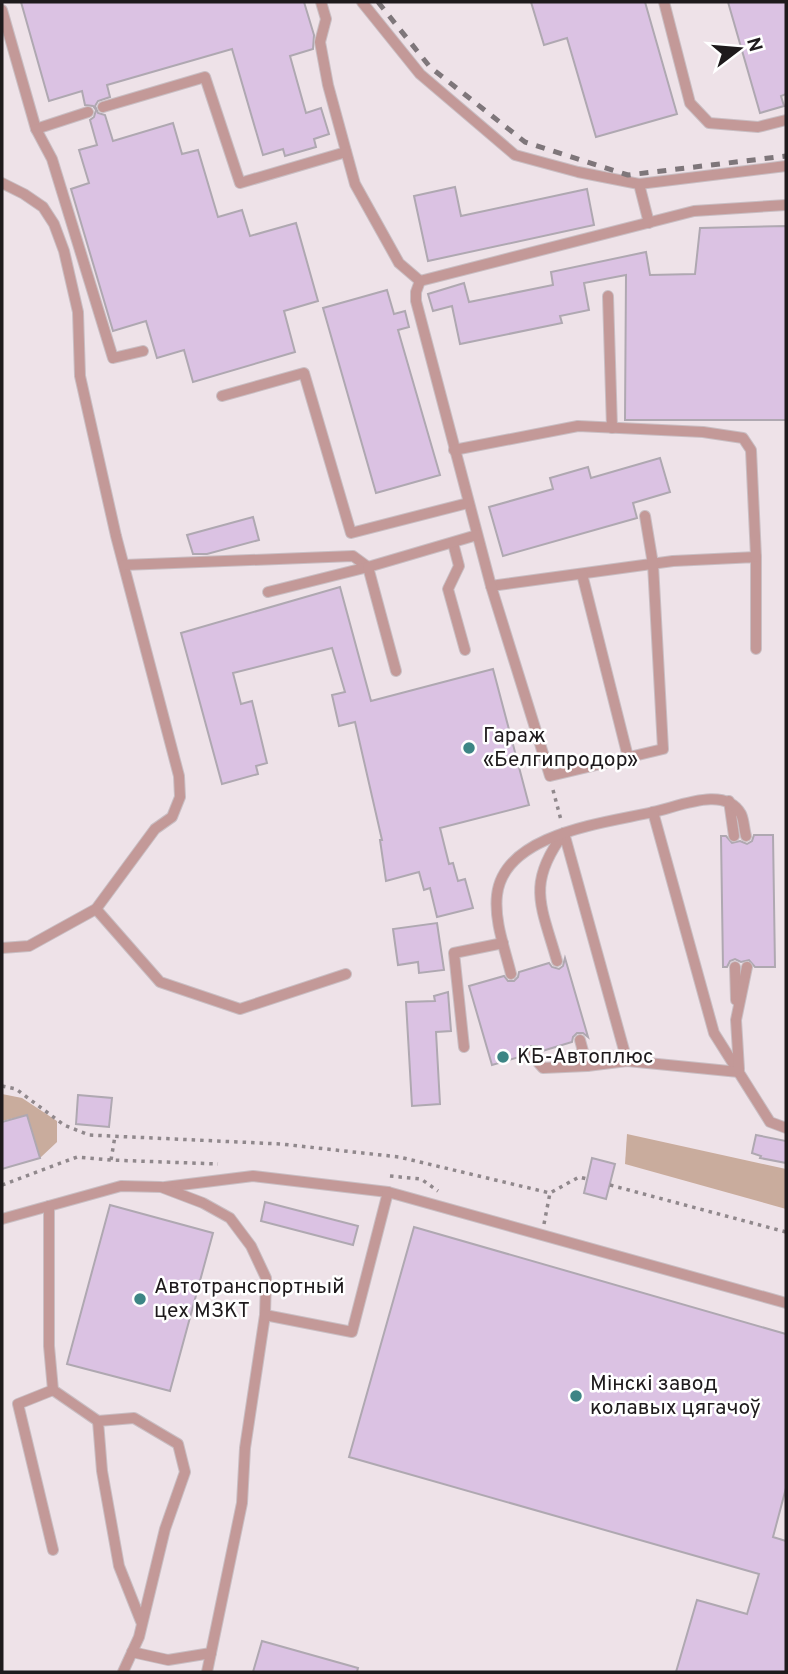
<svg xmlns="http://www.w3.org/2000/svg" width="788" height="1674" font-family="Overpass,sans-serif">
<rect width="100%" height="100%" fill="#eee2e8"/>
<g fill="#c9ac9d">
<polygon points="2,1094 22,1098 57,1121 57,1142 40,1158 27,1115 2,1121"/>
<polygon points="627,1134 786,1169 786,1209 625,1164"/>
</g>
<g fill="#dbc2e3" stroke="#afa8b1" stroke-width="2">
<polygon points="21,2 304,2 314,35 313,49 290,56 306,113 321,108 329,134 314,139 316,147 285,156 283,149 263,155 232,49 107,85 110,97 98,101 95,106 98,113 105,115 113,141 173,123 182,154 198,150 218,217 242,210 250,236 296,223 318,301 284,311 295,352 193,382 184,350 157,358 146,321 113,331 71,189 89,183 79,150 97,145 90,120 94,117 96,110 93,106 85,105 82,91 49,101"/>
<polygon points="531,2 645,2 677,114 596,137 567,38 544,45"/>
<polygon points="728,2 786,2 786,94 781,96 784,106 760,113"/>
<polygon points="455,187 461,216 587,189 594,225 428,261 414,196"/>
<polygon points="786,226 786,420 625,420 626,275 584,283 589,310 560,316 562,323 460,344 452,306 433,311 428,294 464,283 469,302 553,285 551,272 646,252 650,275 695,274 700,228"/>
<polygon points="387,290 394,314 405,311 409,327 398,330 440,475 376,493 323,308"/>
<polygon points="660,458 670,492 633,503 637,518 503,556 489,507 553,489 550,478 588,467 591,478"/>
<polygon points="253,517 259,540 207,554 193,554 187,535"/>
<polygon points="340,587 371,701 493,669 529,805 440,828 449,864 453,863 458,881 465,879 473,908 437,917 430,888 424,890 419,872 386,881 380,840 382,840 355,722 339,726 332,695 345,692 332,648 233,673 241,704 252,701 267,763 256,766 258,774 222,784 181,633"/>
<polygon points="754,835 773,835 775,967 755,967 749,960 741,962 735,959 730,961 727,967 723,967 721,836 726,836 732,843 740,841 747,844 752,841"/>
<polygon points="437,923 444,970 419,973 418,962 398,965 393,929"/>
<polygon points="565,958 588,1037 583,1033 577,1033 573,1037 572,1042 542,1051 537,1046 531,1046 527,1050 526,1055 492,1065 469,986 504,976 508,981 514,981 518,977 519,972 549,963 552,967 559,969 563,966"/>
<polygon points="448,992 451,1031 436,1032 440,1104 412,1106 406,1002 435,1001 434,996"/>
<polygon points="78,1095 112,1098 109,1127 76,1124"/>
<polygon points="27,1115 40,1158 2,1169 2,1122"/>
<polygon points="756,1135 786,1141 786,1163 760,1158 761,1156 752,1153"/>
<polygon points="592,1158 615,1164 606,1199 584,1193"/>
<polygon points="265,1202 358,1226 353,1245 261,1221"/>
<polygon points="110,1205 213,1233 170,1391 67,1364"/>
<polygon points="414,1227 786,1334 786,1488 773,1537 786,1541 786,1672 676,1672 697,1600 747,1614 759,1574 349,1457"/>
<polygon points="262,1641 358,1668 357,1672 253,1672"/>
</g>
<g fill="none" stroke-linecap="round" stroke-linejoin="round">
<g stroke="#c9bec3" stroke-width="12">
<g id="service">
<polyline points="321,2 326,19 320,42 328,85 355,184 399,263 420,281"/>
<polyline points="362,2 420,74 515,155 578,172 639,184 649,223"/>
<polyline points="664,2 690,103 709,123 758,127 786,120"/>
<polyline points="2,10 36,129 88,112"/>
<polyline points="103,107 205,77 240,183 346,152"/>
<polyline points="36,129 52,159 113,358 143,351"/>
<polyline points="2,183 24,194 43,207 54,224 64,251 78,312 80,376 116,536 179,776 180,797 172,817 155,829 96,909 29,946 2,948"/>
<polyline points="639,184 786,166"/>
<polyline points="420,281 416,292 416,301 491,586 673,561 756,557 756,649"/>
<polyline points="420,281 694,211 786,205"/>
<polyline points="608,296 612,428"/>
<polyline points="222,396 304,373 351,533 468,503"/>
<polyline points="454,450 578,426 703,432 743,438 751,450 756,557"/>
<polyline points="453,543 459,566 448,589 465,650"/>
<polyline points="124,565 353,556 368,567"/>
<polyline points="582,574 628,757"/>
<polyline points="491,586 550,776 663,749 653,564 645,516"/>
<polyline points="268,592 368,567"/>
<polyline points="396,671 368,567 477,535"/>
<polyline points="729,801 734,836"/>
<path d="M653,812C678,807 725,785 741,814C744,820 744,829 746,836"/>
<polyline points="564,833 627,1061"/>
<polyline points="96,909 160,982 240,1009 346,974"/>
<path d="M557,961C541,905 526,884 564,833"/>
<polyline points="735,967 736,1000"/>
<path d="M511,974C505,949 494,921 497,895C504,833 606,823 653,812L714,1033L770,1122L786,1128"/>
<polyline points="580,1040 587,1066 627,1061 739,1072"/>
<polyline points="464,1047 454,953 503,943"/>
<polyline points="534,1053 536,1060 543,1068 587,1066"/>
<polyline points="739,1069 736,1020 747,967"/>
<polyline points="165,1187 253,1176 388,1192"/>
<polyline points="49,1206 49,1346 53,1390 98,1421"/>
<polyline points="2,1219 121,1186 161,1187 203,1203 230,1218 251,1246 266,1278 265,1315 245,1448 242,1503 207,1672"/>
<polyline points="265,1315 352,1332 388,1192 786,1303"/>
<polyline points="53,1550 18,1404 53,1390"/>
<polyline points="132,1652 168,1660 211,1653"/>
<polyline points="123,1672 139,1637 165,1529 185,1472 178,1444 134,1418 98,1421 102,1471 119,1566 142,1624"/>
</g>
</g>
<g stroke="#90888c" stroke-width="3.5" stroke-dasharray="3.5 5" stroke-linecap="butt">
<polyline points="553,790 561,820"/>
<polyline points="2,1086 16,1089 64,1125 89,1135 281,1144 399,1157 550,1193 579,1177 587,1179"/>
<polyline points="111,1160 115,1136"/>
<polyline points="390,1176 421,1179 438,1191"/>
<polyline points="2,1185 77,1157 111,1160 218,1164"/>
<polyline points="610,1185 786,1232"/>
<polyline points="544,1224 550,1193"/>
</g>
<use href="#service" stroke="#c39998" stroke-width="10"/>
<polyline stroke="#7e767a" stroke-width="5" stroke-dasharray="9 9" stroke-linecap="butt" points="378,2 430,67 525,142 628,175 786,156"/>
</g>
<g fill="#3d8585" stroke="#fff" stroke-width="2.5">
<circle cx="469" cy="748" r="7"/>
<circle cx="503" cy="1057" r="7"/>
<circle cx="140" cy="1299" r="7"/>
<circle cx="576" cy="1396" r="7"/>
</g>
<g text-anchor="middle" dominant-baseline="central" stroke-width="5" stroke-linejoin="round" paint-order="stroke">
<g font-size="21" fill="#1e1a1c" stroke="#fff" text-anchor="start">
<text x="483" y="736">Гараж<tspan x="483" dy="24">«Белгипродор»</tspan></text>
<text x="517" y="1057">КБ-Автоплюс</text>
<text x="154" y="1287">Автотранспортный<tspan x="154" dy="24">цех МЗКТ</tspan></text>
<text x="590" y="1384">Мінскі завод<tspan x="590" dy="24">колавых цягачоў</tspan></text>
</g>
</g>
<rect width="788" height="1674" fill="none" stroke="#1e1a1c" stroke-width="7"/>
<g transform="translate(739 49) rotate(74)" stroke="#ffffff" stroke-width="5" paint-order="stroke">
<path d="M0-5L12 26L0 18L-12 26Z" fill="#1e1a1c"/>
<text y="-10" font-size="19" font-weight="bold" text-anchor="middle" fill="#1e1a1c">N</text>
</g>
</svg>
